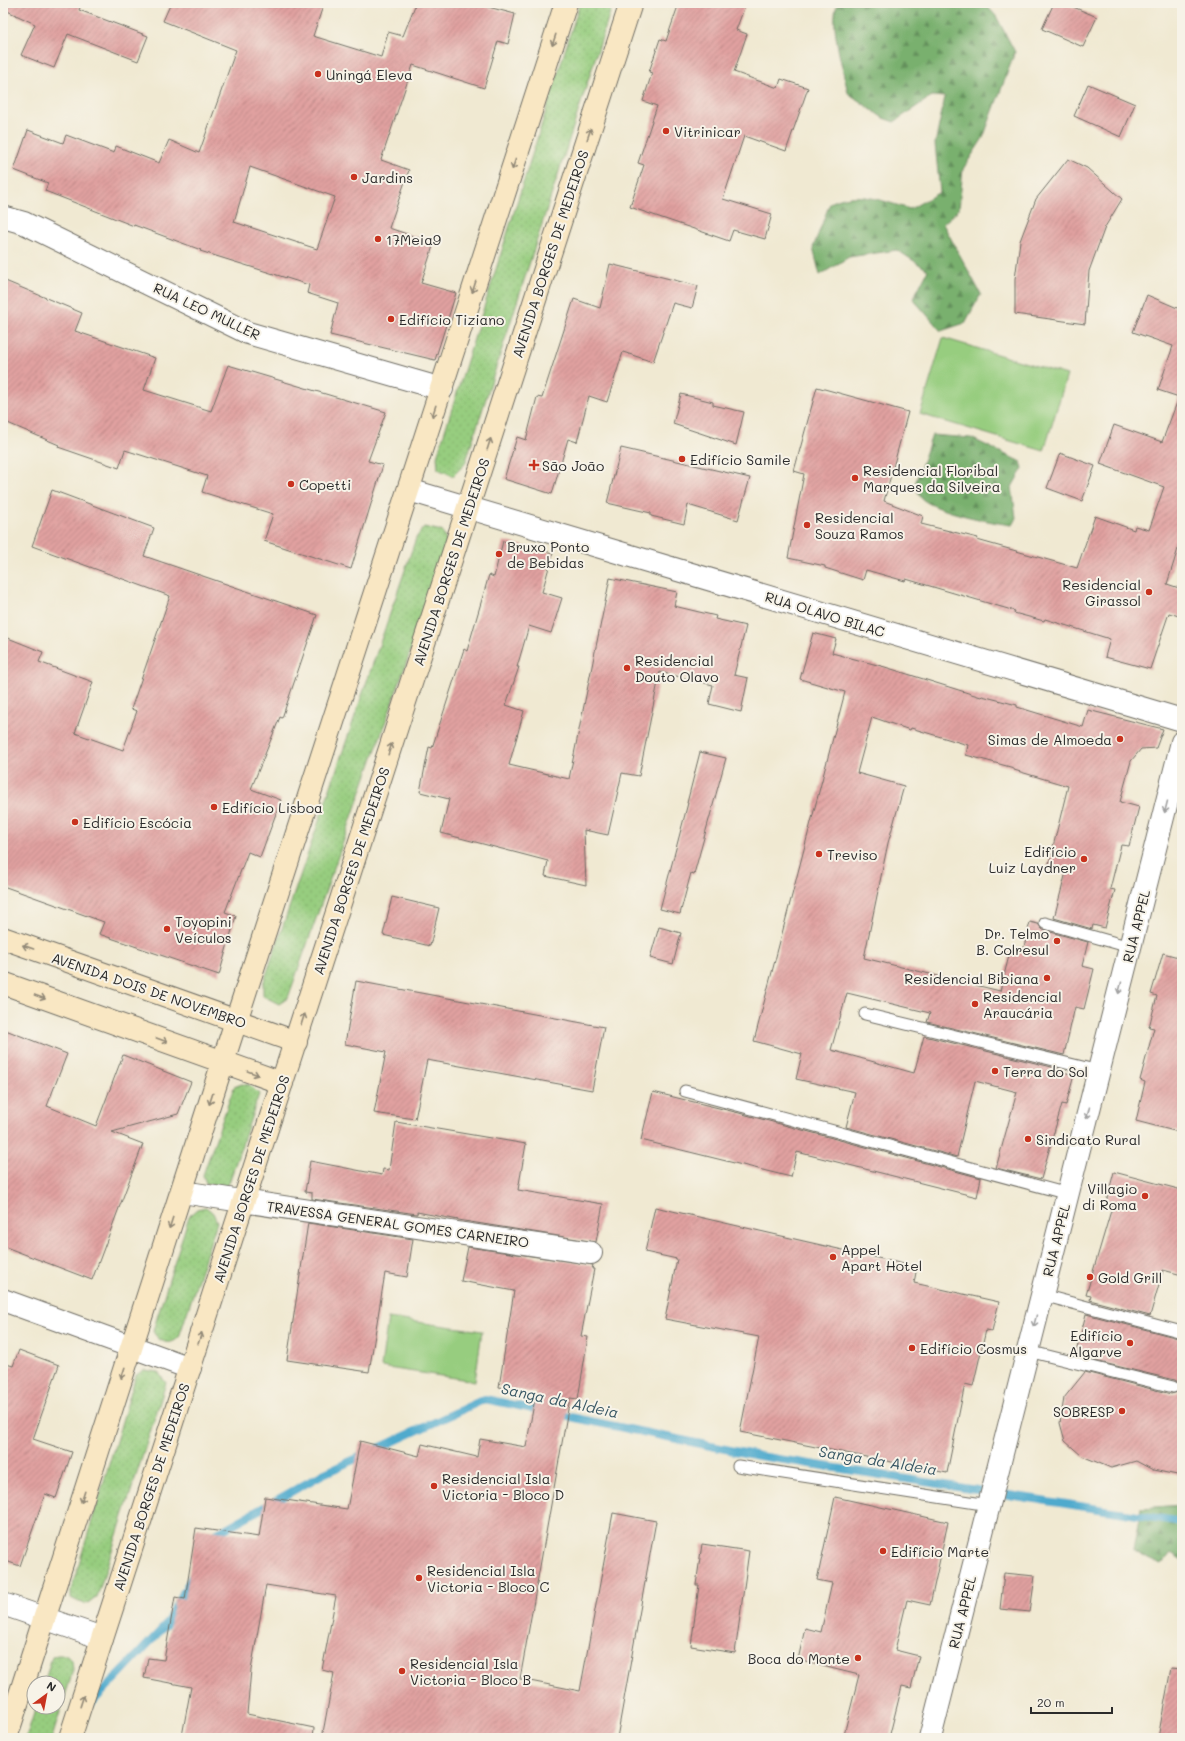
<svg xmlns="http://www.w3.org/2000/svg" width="1185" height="1741" font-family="Mali,sans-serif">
<defs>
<pattern id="grass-dots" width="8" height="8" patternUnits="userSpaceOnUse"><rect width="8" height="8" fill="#97cd7f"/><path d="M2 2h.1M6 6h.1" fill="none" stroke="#82b06e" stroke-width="1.8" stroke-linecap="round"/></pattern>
<pattern id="forest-firs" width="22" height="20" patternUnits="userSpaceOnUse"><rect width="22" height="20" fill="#79b06e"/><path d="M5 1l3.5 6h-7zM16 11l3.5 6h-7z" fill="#638f5b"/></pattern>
<pattern id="building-hatch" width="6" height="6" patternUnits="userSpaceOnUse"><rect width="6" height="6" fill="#e1a1a0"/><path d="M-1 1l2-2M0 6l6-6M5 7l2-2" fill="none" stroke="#b78383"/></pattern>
</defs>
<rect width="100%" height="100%" fill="#f7f3e8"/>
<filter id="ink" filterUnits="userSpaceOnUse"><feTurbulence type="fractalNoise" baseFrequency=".025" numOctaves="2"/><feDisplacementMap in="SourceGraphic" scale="8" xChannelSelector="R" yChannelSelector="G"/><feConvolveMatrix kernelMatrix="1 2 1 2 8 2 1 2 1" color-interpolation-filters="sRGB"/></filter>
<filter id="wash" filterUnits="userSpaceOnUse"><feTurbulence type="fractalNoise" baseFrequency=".012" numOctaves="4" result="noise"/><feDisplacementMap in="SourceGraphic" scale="16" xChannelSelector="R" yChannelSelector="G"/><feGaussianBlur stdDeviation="0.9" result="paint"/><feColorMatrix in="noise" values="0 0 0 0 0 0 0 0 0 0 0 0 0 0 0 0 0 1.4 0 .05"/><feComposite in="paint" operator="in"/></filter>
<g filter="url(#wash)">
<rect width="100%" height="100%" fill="#f0e9d2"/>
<g fill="url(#grass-dots)" stroke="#617c55">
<polygon points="580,3 613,3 465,464 453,476 438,469 437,456"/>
<polygon points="424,527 442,531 448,545 288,998 279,1004 263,996 263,984 416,538"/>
<polygon points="242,1084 250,1085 259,1094 229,1183 223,1188 206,1183 203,1175 234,1087"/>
<path d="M206,1207L213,1213L217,1222L179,1337C170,1347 158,1342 153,1331L189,1216L197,1209Z"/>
<polygon points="144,1370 158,1372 166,1383 97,1597 88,1604 79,1602 71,1598 71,1590 136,1375"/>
<polygon points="57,1655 66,1655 72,1661 73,1670 52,1738 26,1738 36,1707 58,1707 58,1683 44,1683 52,1657"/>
</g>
<g fill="url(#forest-firs)" stroke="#526e4c">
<path d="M838,3H984L996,16L1015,52L983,138L963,169L959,209L943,224L981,294L965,323L941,331L913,299L928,270L897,250L849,257L820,275L813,248L830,203C859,189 881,201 910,209L940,192L935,144L945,97L932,96L894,122L883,118L848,93C844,73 828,21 838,3Z"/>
<path d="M932,435L971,438L1021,462L1023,468L1012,487L1016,518L1012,525C993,523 934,511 921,498C918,494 917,488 915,484Z"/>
<polygon points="1182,1505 1182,1560 1171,1553 1161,1565 1148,1559 1133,1550 1141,1508"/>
</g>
<g fill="#97cd7f" stroke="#617c55">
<polygon points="943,338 1067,375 1044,451 920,414"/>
<polygon points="388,1318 482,1331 475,1381 381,1367"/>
</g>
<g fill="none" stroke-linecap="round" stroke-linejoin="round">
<g stroke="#4faacd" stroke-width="8">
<polyline points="556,1414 759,1456 1182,1522"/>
<polyline points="213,1539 216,1534 323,1474 485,1399 543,1411"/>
<polyline points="86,1709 165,1626 192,1577"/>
</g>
</g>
<g id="blocks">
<g fill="url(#building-hatch)" fill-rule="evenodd">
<polygon points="3,3 82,3 79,10 148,36 138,61 68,34 54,68 21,55 35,24 3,9"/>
<path d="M171,3H324L313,36L381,57L388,32L403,36L416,3H473L515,14L508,44L498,41L484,88L413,65L381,160L409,170L389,228L434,243L421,283L456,293L435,360L330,335L338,303L307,293L309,285L200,251L201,250L134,225V226L45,191L48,183L14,170L28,130L63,143L66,135L114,153L116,146L159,163L169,140L199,153L236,50L163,21ZM250,167L335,197L317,249L234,222Z"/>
<polygon points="679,3 746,3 736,30 747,34 734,72 778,88 781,79 808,88 786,151 744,136 723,199 772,214 765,239 733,230 729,241 630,207 644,165 638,163 657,106 643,101 652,73 649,72 660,39 666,41"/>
<polygon points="1054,3 1064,3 1097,17 1083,47 1042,29"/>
<polygon points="1088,84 1135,104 1121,137 1074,116"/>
<polygon points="1068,159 1087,168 1122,199 1105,227 1089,271 1085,324 1015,314 1015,279 1020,241 1036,199"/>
<polygon points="610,264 698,286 692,308 673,303 653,362 623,352 607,402 589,396 577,442 568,439 552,494 504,479 517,437 526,440 537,397 542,398 574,299 600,308"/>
<polygon points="3,280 82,313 75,331 155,358 144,390 211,411 228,365 386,412 368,461 383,465 351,569 264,541 273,514 202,492 207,476 125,450 119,468 58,447 59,445 3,421"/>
<polygon points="1147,295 1182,310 1182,536 1167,584 1182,589 1182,617 1169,613 1150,669 1105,657 1110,639 1045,619 1044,621 1014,613 1015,611 906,579 905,581 866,570 863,580 825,568 825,566 788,558 804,474 794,471 817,387 908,412 884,501 923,516 921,524 978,538 977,540 1077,568 1095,516 1134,530 1135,526 1149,530 1164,487 1100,464 1114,425 1162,442 1179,397 1158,390 1173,346 1133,332"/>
<polygon points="681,394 713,402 713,405 744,412 736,445 673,424"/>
<polygon points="621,448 750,478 738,520 688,505 684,524 651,516 651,513 607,503"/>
<polygon points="1060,453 1095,466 1082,501 1047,488"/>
<polygon points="52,490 154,528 144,556 317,615 282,718 280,717 251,789 281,800 260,857 248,852 225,912 236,916 219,975 99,934 104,922 3,886 3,636 43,652 39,662 93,682 75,733 123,750 137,711 131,709 170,596 32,546"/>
<polygon points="503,541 553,553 542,592 562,598 551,633 529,626 517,667 519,667 506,705 524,711 509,765 569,779 610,578 677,592 674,606 716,616 715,619 746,626 734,675 748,678 741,712 709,704 713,685 660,672 639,776 622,773 608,835 584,830 586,885 545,876 548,861 441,833 449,799 420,792 429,747 432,748 464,649 467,651 489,575 494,577"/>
<polygon points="813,633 836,639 832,653 885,667 981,697 982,696 1017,705 1017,707 1083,727 1088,710 1163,729 1156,748 1141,749 1131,761 1120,802 1139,807 1129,846 1121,845 1110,889 1115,890 1105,928 1093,925 1092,929 1054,918 1066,872 1048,867 1068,786 1014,770 1014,768 966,755 968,745 911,728 910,730 872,717 857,773 904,786 888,843 864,958 1000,991 1011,948 1023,951 1030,922 1038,924 1043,930 1088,942 1082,966 1094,969 1084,1009 1075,1007 1064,1055 927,1022 930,1013 847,993 831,1050 914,1073 924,1036 1060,1069 1060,1071 1074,1075 1066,1105 1062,1104 1041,1179 996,1168 1017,1092 975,1081 957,1157 846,1127 855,1092 796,1079 802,1054 754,1041 845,692 800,679"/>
<polygon points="700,752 726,758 694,874 691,873 680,914 660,909 688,803 687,803"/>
<polygon points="392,897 439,908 430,946 383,935"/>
<polygon points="659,927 681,933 673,964 650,958"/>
<polygon points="1163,953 1182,958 1182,1133 1136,1121 1145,1082 1140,1080 1154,1028 1149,1027 1157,996 1151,994"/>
<polygon points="356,981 604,1027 592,1090 427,1060 415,1119 374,1113 386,1052 345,1044"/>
<polygon points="3,1029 67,1054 47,1106 96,1126 123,1055 191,1082 178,1114 112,1132 143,1144 92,1280 3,1246"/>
<polygon points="653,1092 739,1113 981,1178 977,1197 797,1152 791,1177 641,1140"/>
<polygon points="396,1122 526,1144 518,1190 603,1204 596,1242 464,1221 417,1212 417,1214 312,1199 312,1193 305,1192 310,1161 382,1175 383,1169 389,1170"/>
<polygon points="1114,1172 1182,1190 1182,1275 1163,1270 1150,1316 1090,1300 1091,1296 1086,1295 1113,1204 1106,1202"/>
<polygon points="655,1207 917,1267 914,1283 999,1302 992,1331 986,1330 973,1386 965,1384 947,1473 740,1432 759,1337 665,1319 677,1259 645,1252"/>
<polygon points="308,1223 413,1239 407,1277 385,1273 369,1372 287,1360"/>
<polygon points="468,1247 593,1265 592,1269 594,1269 581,1336 588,1337 578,1399 570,1398 520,1679 580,1691 613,1513 656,1521 617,1738 322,1738 334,1673 322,1670 336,1596 266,1585 251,1670 247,1714 314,1728 313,1738 192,1738 182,1736 191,1687 144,1678 148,1658 164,1660 175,1597 185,1599 196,1528 259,1537 265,1497 347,1509 360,1441 419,1456 422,1444 477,1457 480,1439 526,1447 536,1393 499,1387 514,1291 461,1281"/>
<polygon points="1086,1314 1182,1339 1182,1476 1153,1470 1136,1461 1111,1468 1082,1456 1065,1441 1060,1423 1064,1398 1085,1372 1171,1394 1178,1392 1180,1388 1178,1382 1175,1380 1095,1361 1098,1357 1076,1352"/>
<polygon points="19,1350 59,1365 33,1439 72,1452 56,1498 45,1494 20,1566 3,1560 3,1363 13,1366"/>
<polygon points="835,1497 948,1522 930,1605 907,1600 895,1650 919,1656 911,1688 902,1686 889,1738 843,1738 859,1675 798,1660 805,1628 821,1632 832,1583 817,1580"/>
<polygon points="702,1544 749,1551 735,1653 691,1646 699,1585 696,1585"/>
<polygon points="1004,1573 1035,1576 1030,1612 1000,1609"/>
<polygon points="1171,1668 1182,1669 1182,1738 1158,1738"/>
</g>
</g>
</g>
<g filter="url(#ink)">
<use href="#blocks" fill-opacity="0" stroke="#706e65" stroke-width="1"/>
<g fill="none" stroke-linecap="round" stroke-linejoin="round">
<g stroke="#706e65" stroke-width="13">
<g id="lane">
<polyline points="1045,923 1130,947"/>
<polyline points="865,1014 1099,1071"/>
<polyline points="685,1091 1068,1194"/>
<polyline points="1042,1295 1182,1332"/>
<polyline points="1028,1351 1173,1387"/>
<polyline points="738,1466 989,1505"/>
</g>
</g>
<g stroke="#706e65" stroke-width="24">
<g id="street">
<polyline points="3,217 24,223 248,333 442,389"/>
<polyline points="409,490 1182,720"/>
<polyline points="182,1192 591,1253"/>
<polyline points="3,1300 190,1368"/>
<polyline points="3,1604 102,1638"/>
<polyline points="930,1738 1182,742"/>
</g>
</g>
<g stroke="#706e65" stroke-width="24">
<g id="secondary">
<polyline points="3,938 296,1042"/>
<polyline points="3,983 282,1083"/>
<polyline points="6,1738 236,1021 566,3"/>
<polyline points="70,1738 631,3"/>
</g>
</g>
<use href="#lane" stroke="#fff" stroke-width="11"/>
<use href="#street" stroke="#fff" stroke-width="22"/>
<use href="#secondary" stroke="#f9e7c3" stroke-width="22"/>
</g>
<defs><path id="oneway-shaft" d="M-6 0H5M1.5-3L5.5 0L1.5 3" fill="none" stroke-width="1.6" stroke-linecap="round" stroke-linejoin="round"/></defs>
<g stroke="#928977">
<use href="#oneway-shaft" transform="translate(554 40) rotate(108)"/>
<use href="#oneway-shaft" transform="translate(589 134) rotate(-72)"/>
<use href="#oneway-shaft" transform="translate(514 164) rotate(108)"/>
<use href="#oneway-shaft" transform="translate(474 287) rotate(108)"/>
<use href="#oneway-shaft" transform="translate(434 411) rotate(108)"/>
<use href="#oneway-shaft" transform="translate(489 444) rotate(-72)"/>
<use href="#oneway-shaft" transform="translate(390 749) rotate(-72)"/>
<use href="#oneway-shaft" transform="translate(28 947) rotate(-161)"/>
<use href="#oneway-shaft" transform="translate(40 997) rotate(20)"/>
<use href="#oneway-shaft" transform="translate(303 1019) rotate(-72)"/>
<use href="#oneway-shaft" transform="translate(162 1040) rotate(20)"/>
<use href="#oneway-shaft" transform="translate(253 1073) rotate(20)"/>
<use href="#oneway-shaft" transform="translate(211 1099) rotate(108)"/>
<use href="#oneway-shaft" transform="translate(171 1223) rotate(108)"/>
<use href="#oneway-shaft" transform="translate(200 1338) rotate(-72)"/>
<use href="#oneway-shaft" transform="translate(123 1373) rotate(108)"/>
<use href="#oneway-shaft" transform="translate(83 1497) rotate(108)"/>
<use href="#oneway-shaft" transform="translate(82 1701) rotate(-72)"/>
</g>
<g stroke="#a0a0a0">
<use href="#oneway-shaft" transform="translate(1166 807) rotate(104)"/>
<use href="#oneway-shaft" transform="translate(1120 988) rotate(104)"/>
<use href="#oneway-shaft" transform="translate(1088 1113) rotate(104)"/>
<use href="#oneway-shaft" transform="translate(1035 1321) rotate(104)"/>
</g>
</g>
<g fill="#c8321e" stroke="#f7f3e8" stroke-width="1.5">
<circle cx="318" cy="74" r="4"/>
<circle cx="666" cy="131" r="4"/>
<circle cx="354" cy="177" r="4"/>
<circle cx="378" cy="239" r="4"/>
<circle cx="391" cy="319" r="4"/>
<circle cx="682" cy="459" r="4"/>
<path d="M532 459h4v4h4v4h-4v4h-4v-4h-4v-4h4z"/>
<circle cx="855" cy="478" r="4"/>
<circle cx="291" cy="484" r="4"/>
<circle cx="807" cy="525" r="4"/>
<circle cx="499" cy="554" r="4"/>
<circle cx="1149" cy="592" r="4"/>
<circle cx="627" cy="668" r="4"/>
<circle cx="1120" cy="739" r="4"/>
<circle cx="214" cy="807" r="4"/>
<circle cx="75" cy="822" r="4"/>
<circle cx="819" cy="854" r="4"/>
<circle cx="1084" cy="859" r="4"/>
<circle cx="167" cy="929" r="4"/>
<circle cx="1057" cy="941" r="4"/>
<circle cx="1047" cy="978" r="4"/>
<circle cx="975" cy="1004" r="4"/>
<circle cx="995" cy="1071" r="4"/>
<circle cx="1028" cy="1139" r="4"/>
<circle cx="1145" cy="1196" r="4"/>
<circle cx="833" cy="1257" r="4"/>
<circle cx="1090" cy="1277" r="4"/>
<circle cx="1130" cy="1343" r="4"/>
<circle cx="912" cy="1348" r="4"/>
<circle cx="1122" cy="1411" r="4"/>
<circle cx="434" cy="1486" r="4"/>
<circle cx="883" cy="1551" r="4"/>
<circle cx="419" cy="1578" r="4"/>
<circle cx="858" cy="1658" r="4"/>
<circle cx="402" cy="1671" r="4"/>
</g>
<g text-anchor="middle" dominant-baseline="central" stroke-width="4" stroke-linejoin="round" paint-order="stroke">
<g font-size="14" fill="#2b2b2b" stroke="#f7f3e8" text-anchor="start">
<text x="326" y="74">Uningá Eleva</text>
<text x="674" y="131">Vitrinicar</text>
<text x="362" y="177">Jardins</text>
<text x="386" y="239">17Meia9</text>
<text x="399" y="319">Edifício Tiziano</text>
<text x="690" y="459">Edifício Samile</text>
<text x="542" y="465">São João</text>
<text x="863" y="470">Residencial Floribal<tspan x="863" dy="16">Marques da Silveira</tspan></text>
<text x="299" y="484">Copetti</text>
<text x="815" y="517">Residencial<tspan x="815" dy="16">Souza Ramos</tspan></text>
<text x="507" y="546">Bruxo Ponto<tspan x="507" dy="16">de Bebidas</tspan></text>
<text x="1141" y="584" text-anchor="end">Residencial<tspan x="1141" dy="16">Girassol</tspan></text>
<text x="635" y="660">Residencial<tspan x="635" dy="16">Douto Olavo</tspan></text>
<text x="1112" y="739" text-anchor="end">Simas de Almoeda</text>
<text x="222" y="807">Edifício Lisboa</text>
<text x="83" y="822">Edifício Escócia</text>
<text x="1076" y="851" text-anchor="end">Edifício<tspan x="1076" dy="16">Luiz Laydner</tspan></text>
<text x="827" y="854">Treviso</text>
<text x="175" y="921">Toyopini<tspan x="175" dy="16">Veículos</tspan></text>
<text x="1049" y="933" text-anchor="end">Dr. Telmo<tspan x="1049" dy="16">B. Colresul</tspan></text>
<text x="1039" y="978" text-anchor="end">Residencial Bibiana</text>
<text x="983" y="996">Residencial<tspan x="983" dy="16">Araucária</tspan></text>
<text x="1003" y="1071">Terra do Sol</text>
<text x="1036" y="1139">Sindicato Rural</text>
<text x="1137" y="1188" text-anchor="end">Villagio<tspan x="1137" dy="16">di Roma</tspan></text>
<text x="841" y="1249">Appel<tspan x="841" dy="16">Apart Hotel</tspan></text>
<text x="1098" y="1277">Gold Grill</text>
<text x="1122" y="1335" text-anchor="end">Edifício<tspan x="1122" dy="16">Algarve</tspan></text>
<text x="920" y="1348">Edifício Cosmus</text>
<text x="1114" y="1411" text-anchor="end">SOBRESP</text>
<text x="442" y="1478">Residencial Isla<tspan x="442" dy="16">Victoria - Bloco D</tspan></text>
<text x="891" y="1551">Edifício Marte</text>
<text x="427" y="1570">Residencial Isla<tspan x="427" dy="16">Victoria - Bloco C</tspan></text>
<text x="850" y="1658" text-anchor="end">Boca do Monte</text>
<text x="410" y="1663">Residencial Isla<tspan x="410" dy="16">Victoria - Bloco B</tspan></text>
</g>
<g font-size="14" fill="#2b2b2b" stroke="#f7f3e8">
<text transform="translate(550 254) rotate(-72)">AVENIDA BORGES DE MEDEIROS</text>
<text transform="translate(207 311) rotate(25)">RUA LEO MULLER</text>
<text transform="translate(451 562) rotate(-72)">AVENIDA BORGES DE MEDEIROS</text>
<text transform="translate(825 614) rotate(17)">RUA OLAVO BILAC</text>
<text transform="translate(351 871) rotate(-72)">AVENIDA BORGES DE MEDEIROS</text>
<text transform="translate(1136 926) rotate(-76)">RUA APPEL</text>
<text transform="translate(149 990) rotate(19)">AVENIDA DOIS DE NOVEMBRO</text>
<text transform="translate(251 1179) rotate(-72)">AVENIDA BORGES DE MEDEIROS</text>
<text transform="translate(398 1224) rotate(8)">TRAVESSA GENERAL GOMES CARNEIRO</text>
<text transform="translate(1056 1240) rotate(-76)">RUA APPEL</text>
<text transform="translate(151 1487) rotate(-72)">AVENIDA BORGES DE MEDEIROS</text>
<text transform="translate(962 1612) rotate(-76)">RUA APPEL</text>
</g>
<g font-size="15" font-style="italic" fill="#385764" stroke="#f7f3e8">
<text transform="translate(560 1400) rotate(12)">Sanga da Aldeia</text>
<text transform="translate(878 1460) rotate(9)">Sanga da Aldeia</text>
</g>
</g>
<rect width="1185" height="1741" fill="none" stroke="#f7f3e8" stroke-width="16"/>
<g transform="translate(46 1695) rotate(32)"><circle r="19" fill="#f7f3e8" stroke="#a5a39c"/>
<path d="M0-3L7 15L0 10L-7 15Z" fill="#c8321e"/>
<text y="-6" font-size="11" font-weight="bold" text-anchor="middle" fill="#2b2b2b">N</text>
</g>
<path d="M1031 1707v6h81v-6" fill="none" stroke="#2b2b2b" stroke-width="2"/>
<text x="1037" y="1707" font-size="12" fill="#2b2b2b" stroke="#f7f3e8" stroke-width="3" paint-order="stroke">20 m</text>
</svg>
